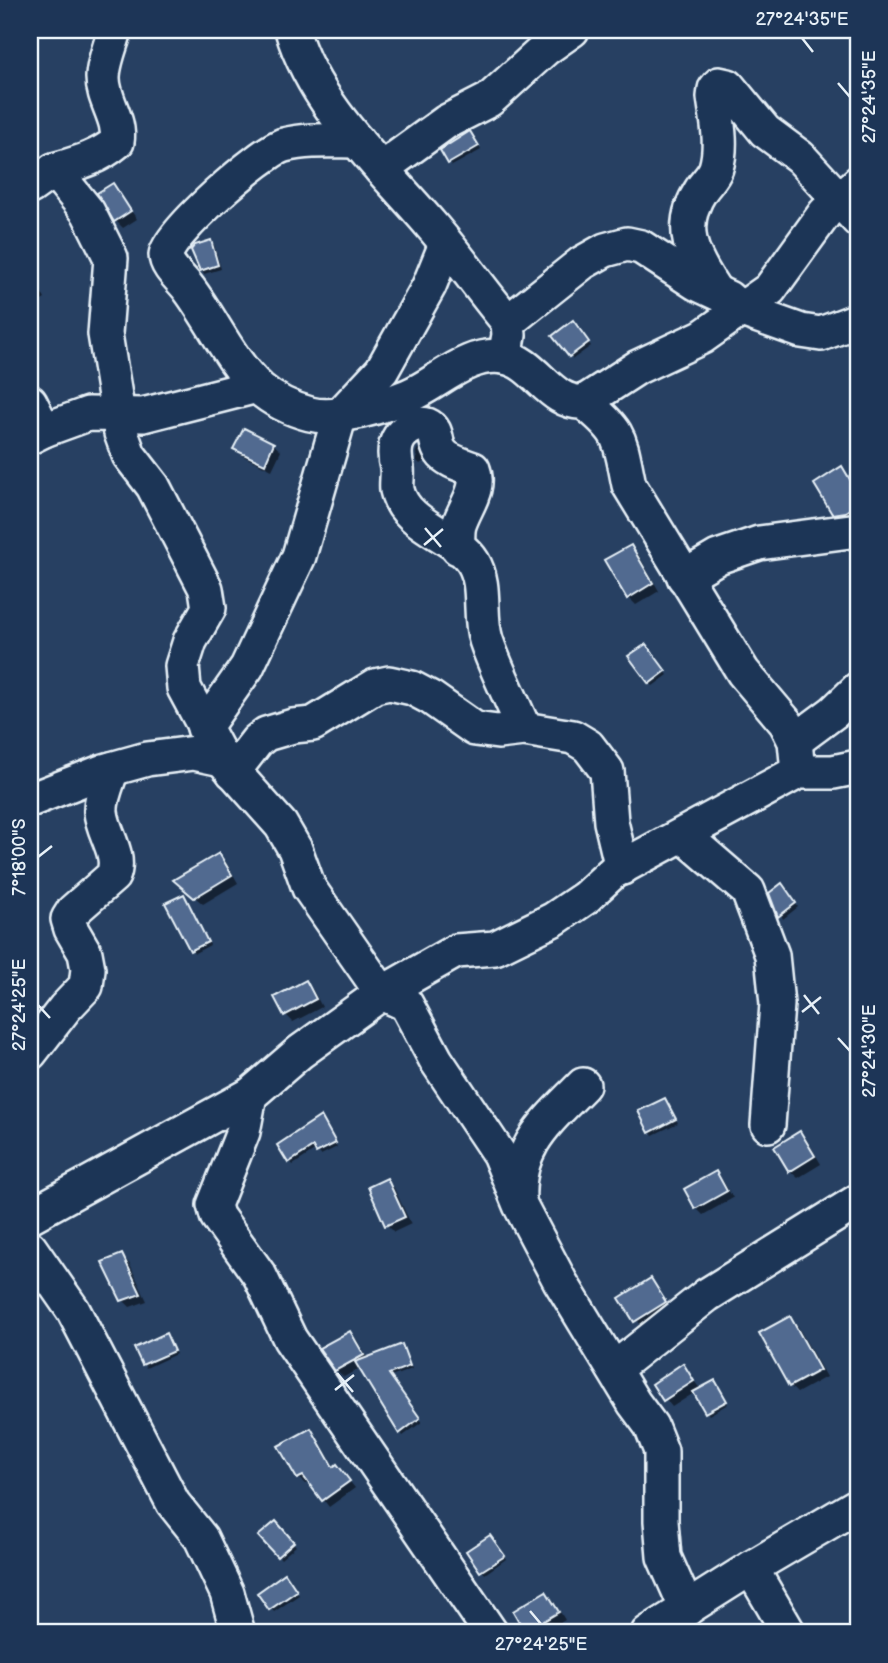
<svg xmlns="http://www.w3.org/2000/svg" width="888" height="1663" font-family="'Balsamiq Sans',sans-serif">
<rect width="100%" height="100%" fill="#274062"/>
<filter id="ink" filterUnits="userSpaceOnUse"><feTurbulence type="fractalNoise" baseFrequency=".0143" numOctaves="2"/><feDisplacementMap in="SourceGraphic" scale="14" xChannelSelector="R" yChannelSelector="G"/><feConvolveMatrix kernelMatrix="1 2 1 2 8 2 1 2 1" color-interpolation-filters="sRGB"/></filter>
<g filter="url(#ink)">
<g fill="#0007">
<polygon points="473,136 481,150 452,166 442,151"/>
<polygon points="112,185 137,219 123,228 116,221"/>
<polygon points="210,242 214,245 221,269 204,274 201,270"/>
<polygon points="30,272 45,299 30,308"/>
<polygon points="576,326 591,346 573,359 555,336"/>
<polygon points="273,444 281,451 272,470 243,456 236,449"/>
<polygon points="418,448 424,461 420,464 417,461 416,452"/>
<polygon points="842,468 858,491 858,515 841,520 834,513"/>
<polygon points="630,547 638,554 659,591 636,605 629,598"/>
<polygon points="648,649 668,675 653,686 650,683"/>
<polygon points="219,855 226,862 238,883 203,904 183,887"/>
<polygon points="785,889 798,907 783,919 771,893"/>
<polygon points="184,896 210,945 195,953 191,950"/>
<polygon points="305,982 313,990 322,1007 293,1022 286,1015"/>
<polygon points="665,1100 678,1123 653,1135 650,1132"/>
<polygon points="321,1118 337,1147 321,1155 316,1150 293,1165 279,1145"/>
<polygon points="800,1133 807,1140 821,1164 798,1178 790,1171"/>
<polygon points="716,1173 723,1181 733,1198 703,1215 696,1208"/>
<polygon points="387,1181 394,1188 411,1224 394,1232 387,1225"/>
<polygon points="122,1256 129,1263 147,1301 130,1307 123,1300"/>
<polygon points="651,1280 672,1309 643,1328 622,1299"/>
<polygon points="789,1318 797,1325 826,1377 797,1393 790,1386"/>
<polygon points="350,1333 357,1340 368,1359 401,1346 404,1349 412,1369 391,1377 422,1422 403,1436 360,1368 344,1377 336,1370"/>
<polygon points="165,1335 176,1354 146,1368 136,1349"/>
<polygon points="682,1365 701,1390 715,1382 728,1404 709,1415 694,1393 672,1407 654,1385"/>
<polygon points="311,1431 317,1437 335,1468 343,1473 355,1488 329,1507 310,1482 305,1484 299,1478 280,1446"/>
<polygon points="276,1524 296,1546 281,1559 261,1536"/>
<polygon points="493,1540 506,1559 485,1574 468,1552"/>
<polygon points="288,1579 299,1595 274,1612 260,1593"/>
<polygon points="546,1593 553,1600 565,1620 543,1633 529,1633 515,1611"/>
</g>
<g fill="#516a90" stroke="#e8f1f8" stroke-width="2">
<polygon points="470,131 479,146 448,164 440,150"/>
<polygon points="113,183 131,211 114,222 97,193"/>
<polygon points="211,240 218,265 200,271 191,250 195,245"/>
<polygon points="573,320 589,342 569,357 552,336"/>
<polygon points="244,428 274,443 265,464 233,449"/>
<polygon points="842,466 858,493 858,504 845,512 832,514 814,484"/>
<polygon points="631,545 653,583 627,599 604,560"/>
<polygon points="646,644 666,671 649,684 628,656"/>
<polygon points="219,853 232,875 194,898 173,880"/>
<polygon points="782,883 796,903 778,917 769,893"/>
<polygon points="184,894 208,942 190,951 165,903"/>
<polygon points="306,980 316,999 284,1016 274,997"/>
<polygon points="665,1098 676,1119 649,1133 638,1111"/>
<polygon points="321,1116 336,1143 316,1153 313,1147 288,1163 277,1145"/>
<polygon points="800,1131 815,1156 789,1172 774,1147"/>
<polygon points="716,1171 727,1191 695,1209 684,1189"/>
<polygon points="387,1178 405,1217 385,1226 368,1187"/>
<polygon points="122,1254 141,1294 121,1301 102,1262"/>
<polygon points="651,1278 666,1302 634,1322 619,1298"/>
<polygon points="790,1316 820,1370 789,1387 759,1333"/>
<polygon points="350,1331 364,1355 335,1371 319,1348"/>
<polygon points="166,1333 174,1351 142,1365 134,1348"/>
<polygon points="402,1344 410,1366 389,1374 420,1418 399,1434 355,1362"/>
<polygon points="683,1363 694,1381 663,1401 652,1384"/>
<polygon points="715,1380 727,1401 705,1413 693,1392"/>
<polygon points="311,1428 333,1467 337,1464 350,1481 322,1501 303,1476 297,1479 278,1446"/>
<polygon points="276,1521 294,1542 277,1557 258,1536"/>
<polygon points="490,1535 505,1556 480,1572 466,1551"/>
<polygon points="285,1573 297,1591 269,1610 257,1593"/>
<polygon points="546,1591 559,1612 525,1632 513,1611"/>
</g>
<g fill="none" stroke-linecap="round" stroke-linejoin="round">
<g stroke="#e8f1f8" stroke-width="38">
<g id="minor">
<path d="M292,30C314,106 381,166 431,225C458,256 481,290 508,322L509,335L505,357"/>
<path d="M357,141C333,141 307,139 284,145C263,150 166,236 166,255C166,267 182,279 189,289C213,321 230,361 259,388C274,401 291,409 310,414C336,421 383,406 408,396C439,383 468,351 504,357C536,362 550,405 584,402C623,434 619,437 629,485L743,672L786,723L795,741L798,772"/>
<polyline points="381,169 446,122 489,100 545,49 572,30"/>
<path d="M54,170C78,163 98,158 117,142C121,119 103,101 103,78C103,63 111,45 115,30"/>
<polyline points="30,187 54,170 88,212 111,258 105,334 121,433 129,455 153,486 206,589 209,608 190,641 182,666 184,688 222,759 281,825 295,849 309,888 382,993 406,1004 436,1060 499,1154 520,1205 560,1281 634,1403 651,1426 661,1451 661,1521 664,1557 687,1609"/>
<path d="M715,291C693,258 676,228 701,190C706,182 713,177 716,168C723,145 717,119 714,97L715,89L719,84L728,86L765,131L800,157L858,220"/>
<polyline points="508,322 582,263 605,250 627,244 641,247 696,283 728,298 742,310 801,331 821,334 858,320"/>
<polyline points="30,402 44,430"/>
<polyline points="584,402 638,367 702,337 770,289 825,213 858,183"/>
<polyline points="30,437 44,430 88,414 143,415 257,386"/>
<path d="M458,548C458,540 457,532 459,525C465,506 481,489 473,469C463,465 447,461 441,452C434,443 439,430 427,425C419,422 408,428 403,433C393,443 394,456 397,468C398,475 396,483 397,490C405,526 456,535 473,562C487,585 478,615 486,640C496,670 512,700 524,729"/>
<polyline points="684,577 718,557 759,543 858,530"/>
<polyline points="204,728 247,667 299,556 340,415 382,370 429,286 446,244"/>
<polyline points="795,741 834,712 858,689"/>
<polyline points="233,772 257,741 266,734 293,726 313,724 375,686 389,683 412,688 431,698 475,729 498,732 524,729 573,737 588,746 607,771 611,822 622,868"/>
<polyline points="30,800 104,771 147,759 194,753 222,759"/>
<polyline points="683,835 748,891 772,955 777,1004 768,1125"/>
<path d="M30,1053L65,1008L86,986L88,969L85,953L71,929L68,919L73,911L113,876C122,854 103,834 101,812C100,799 108,782 112,769"/>
<polyline points="250,1095 243,1132 214,1205 217,1216 260,1276 290,1339 491,1633"/>
<path d="M519,1200C516,1145 548,1121 583,1085"/>
<polyline points="30,1216 250,1095 300,1052 382,993 456,951 495,948 554,919 585,898 613,872 798,772 833,772 858,767"/>
<polyline points="30,1248 73,1310 173,1503 201,1538 227,1593 238,1633"/>
<polyline points="614,1369 707,1295 858,1201"/>
<polyline points="751,1568 858,1505"/>
<polyline points="648,1633 751,1568 789,1633"/>
</g>
</g>
<use href="#minor" stroke="#1d3557" stroke-width="33"/>
</g>
</g>
<path fill="none" stroke="#e8f1f8" stroke-width="2.5" d="M802,38L813,52M838,83L850,97M425,528L441,547M424,545L443,529M38,857L52,846M804,995L819,1014M38,1005L50,1018M802,1012L821,997M838,1038L850,1051M337,1373L353,1392M335,1390L354,1375M530,1611L541,1624"/>
<rect width="888" height="1663" fill="none" stroke="#1d3557" stroke-width="77"/>
<rect x="38" y="38" width="812" height="1586" fill="none" stroke="#e8f1f8" stroke-width="2.5"/>
<g font-size="18" text-anchor="middle" fill="#e8f1f8">
<text x="802" y="25">27°24'35"E</text>
<text transform="translate(869 97) rotate(-90)" y="6">27°24'35"E</text>
<text transform="translate(19 857) rotate(-90)" y="6">7°18'00"S</text>
<text transform="translate(19 1005) rotate(-90)" y="6">27°24'25"E</text>
<text transform="translate(869 1051) rotate(-90)" y="6">27°24'30"E</text>
<text x="541" y="1650">27°24'25"E</text>
</g>
</svg>
